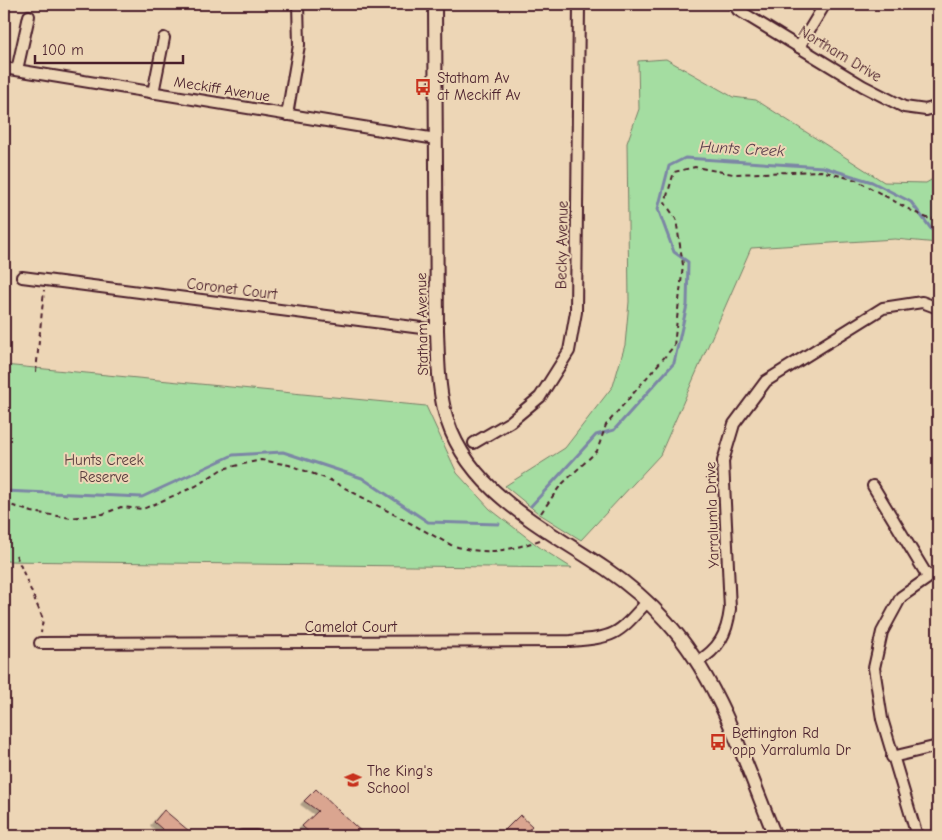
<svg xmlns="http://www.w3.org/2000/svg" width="942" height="840" font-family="'Comic Neue',sans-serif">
<defs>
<filter id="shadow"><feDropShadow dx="-3.5" dy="3.5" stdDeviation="0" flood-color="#0004"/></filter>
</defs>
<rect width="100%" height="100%" fill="#edd6b6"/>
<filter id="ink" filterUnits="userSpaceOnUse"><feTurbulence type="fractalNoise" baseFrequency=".02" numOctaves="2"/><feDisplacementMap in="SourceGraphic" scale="10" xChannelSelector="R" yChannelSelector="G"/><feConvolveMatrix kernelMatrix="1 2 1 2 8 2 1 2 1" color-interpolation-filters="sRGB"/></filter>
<g filter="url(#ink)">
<g fill="#a4dda1" stroke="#777e66">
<polygon points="666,59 733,97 756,100 884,182 926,183 938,176 938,243 895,239 751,248 660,455 581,540 538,513 505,486 565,448 613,386 625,345 629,302 627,143 639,109 638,61"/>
<polygon points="4,365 426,406 457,473 490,509 542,549 572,568 4,561"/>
</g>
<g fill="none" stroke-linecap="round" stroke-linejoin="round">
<g stroke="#7b86a5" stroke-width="3">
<polyline points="4,491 142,497 233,455 283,452 362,478 428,522 499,524"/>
<polyline points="531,506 596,435 614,430 674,363 687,305 688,262 674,252 658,209 669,166 685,158 823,167 872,182 911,202 932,230 938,230"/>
</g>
</g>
<g fill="#daa590" stroke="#4a1f2b" filter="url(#shadow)">
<polygon points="316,789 340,812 366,836 313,836 302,826 318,811 304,801"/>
<polygon points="164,810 195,836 170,836 154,822"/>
<polygon points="520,815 532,826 523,836 499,836"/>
</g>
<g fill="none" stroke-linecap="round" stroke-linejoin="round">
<g stroke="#4a1f2b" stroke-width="14">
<g id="minor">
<polyline points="734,4 738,10 863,86 904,107 926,110 938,106"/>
<polyline points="799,47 825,4"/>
<polyline points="4,68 436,139"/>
<polyline points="17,70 29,16"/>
<polyline points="153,93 164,38"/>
<polyline points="287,115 299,45 298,4"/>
<polyline points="22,277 437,330"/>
<polyline points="474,443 510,422 540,397 569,351 576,312 579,4"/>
<polyline points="873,486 928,577"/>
<path d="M40,643L570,641C616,637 616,636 647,602"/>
<path d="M697,662C719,649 727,634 730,609L723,461L734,424L766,381L883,308L922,302L938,308"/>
<polyline points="892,757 938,746"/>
<polyline points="242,836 256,836"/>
<polyline points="917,836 882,719 874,668 882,632 901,597 938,571"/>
</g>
</g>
<g stroke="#4a1f2b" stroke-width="16">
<path id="major" d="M435,4L437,330C438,356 438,383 444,409C463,490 544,527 606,569C628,584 649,602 666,621C720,680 745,764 775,836"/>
</g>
<g stroke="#4a1f2b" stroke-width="2" stroke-dasharray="5 4" stroke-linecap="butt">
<polyline points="36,372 44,290"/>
<path d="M4,503L32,512L71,518L103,514L121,507L143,509L196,486L222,469L261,460L289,465L330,480L451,545C485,556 508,551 540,540"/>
<polyline points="541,513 560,486 597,451 606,425 674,346 683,265 676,219 665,203 674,172 695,167 733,174 821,171 856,180 912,211 927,218 938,219"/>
<polyline points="16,555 43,619 41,633"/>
</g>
<use href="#minor" stroke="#edd6b6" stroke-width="10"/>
<use href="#major" stroke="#edd6b6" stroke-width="12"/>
</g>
</g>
<defs>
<g id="bus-bare" transform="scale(1.35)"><path d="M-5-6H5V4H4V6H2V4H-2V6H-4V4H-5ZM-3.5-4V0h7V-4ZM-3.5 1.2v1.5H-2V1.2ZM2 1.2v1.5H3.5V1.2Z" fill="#c8321e" stroke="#edd6b6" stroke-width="2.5" paint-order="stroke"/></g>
<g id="school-bare" transform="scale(1.35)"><path d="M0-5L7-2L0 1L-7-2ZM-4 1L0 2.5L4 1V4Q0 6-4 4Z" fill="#c8321e" stroke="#edd6b6" stroke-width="2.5" paint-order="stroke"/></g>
</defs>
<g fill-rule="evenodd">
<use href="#bus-bare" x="423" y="87"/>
<use href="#bus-bare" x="718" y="742"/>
<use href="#school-bare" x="353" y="780"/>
</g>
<g text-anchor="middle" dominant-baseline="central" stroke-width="4" stroke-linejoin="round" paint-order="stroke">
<g font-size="15" fill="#4a1f2b" stroke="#edd6b6">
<text transform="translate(840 54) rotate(31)">Northam Drive</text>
<text transform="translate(222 89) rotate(9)">Meckiff Avenue</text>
<text transform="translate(562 245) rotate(-89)">Becky Avenue</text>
<text transform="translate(232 289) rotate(7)">Coronet Court</text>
<text transform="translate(422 324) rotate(-91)">Statham Avenue</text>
<text transform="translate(712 515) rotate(-92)">Yarralumla Drive</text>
<text x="351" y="627">Camelot Court</text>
</g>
<g font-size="15" fill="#4a1f2b" stroke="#edd6b6" text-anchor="start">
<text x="437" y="78">Statham Av<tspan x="437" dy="17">at Meckiff Av</tspan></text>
<text x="732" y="733">Bettington Rd<tspan x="732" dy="17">opp Yarralumla Dr</tspan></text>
<text x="367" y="771">The King's<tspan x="367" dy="17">School</tspan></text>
</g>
<g font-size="15" fill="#583c3d" stroke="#edd6b6">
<text x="104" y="460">Hunts Creek<tspan x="104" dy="17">Reserve</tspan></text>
</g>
<g font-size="16" font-style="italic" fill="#563949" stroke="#edd6b6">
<text transform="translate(742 149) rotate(3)">Hunts Creek</text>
</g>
</g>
<rect width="942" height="840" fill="none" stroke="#edd6b6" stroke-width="20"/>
<rect x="10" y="10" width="922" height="820" fill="none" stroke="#4a1f2b" stroke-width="2" filter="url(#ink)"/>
<path d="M35 55v8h148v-8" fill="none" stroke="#4a1f2b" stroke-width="2.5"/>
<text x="42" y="55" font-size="15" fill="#4a1f2b" stroke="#edd6b6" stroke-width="4" paint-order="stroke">100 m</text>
</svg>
